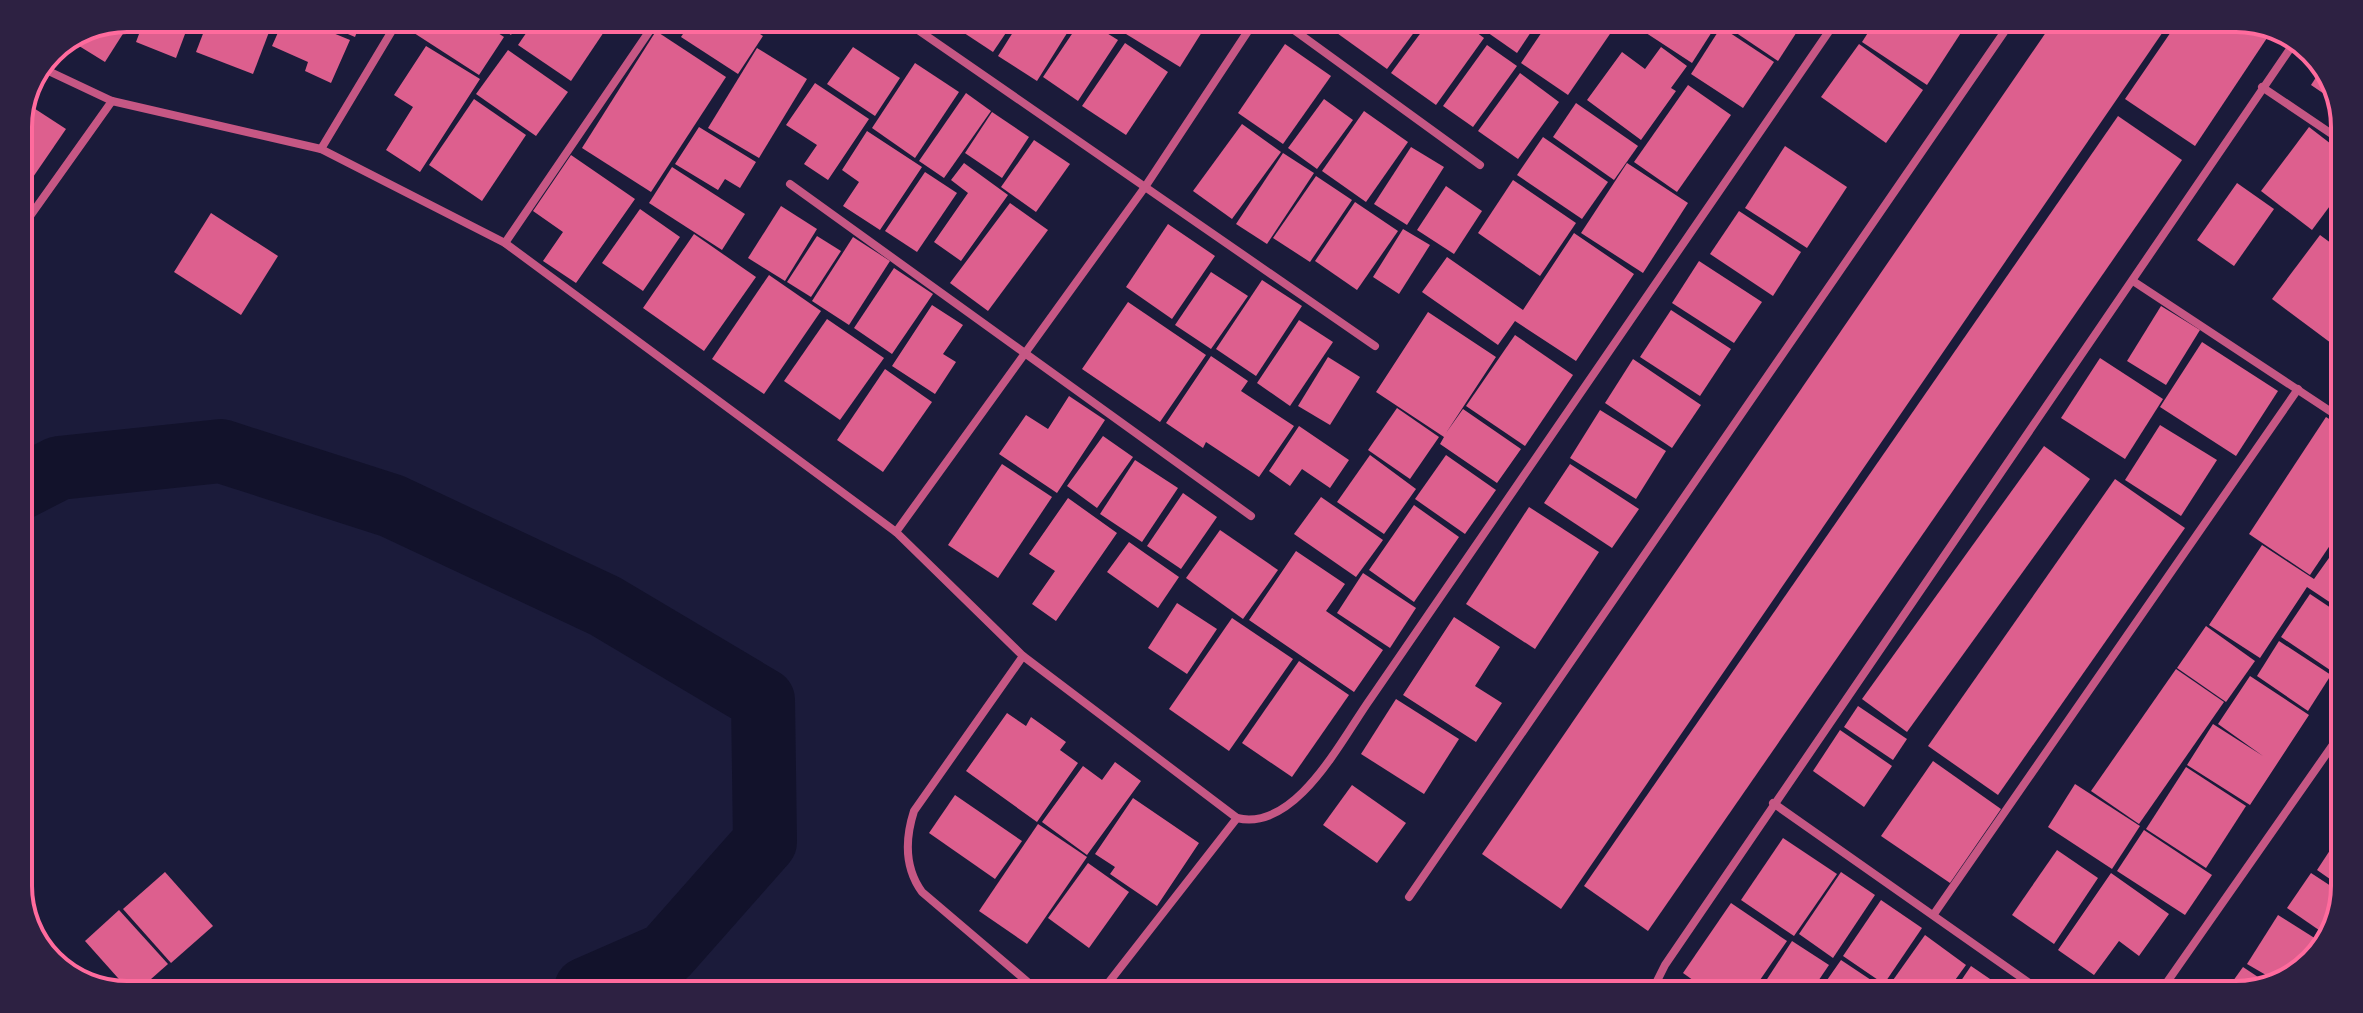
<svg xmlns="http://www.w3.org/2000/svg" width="2363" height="1013" font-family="Mulish,sans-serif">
<rect width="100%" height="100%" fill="#1b1b3a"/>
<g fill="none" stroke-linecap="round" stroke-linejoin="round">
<polyline stroke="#12122b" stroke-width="64" points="18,489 59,468 221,451 392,506 605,606 763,700 765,842 666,954 586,989"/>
</g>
<g fill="#dd5f8e">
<polygon points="127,18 133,18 105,62 71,41"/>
<polygon points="145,18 191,18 176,58 136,42"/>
<polygon points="209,18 274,19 253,74 196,52"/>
<polygon points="284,19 299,19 350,40 331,83 305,71 308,62 272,46"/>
<polygon points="312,19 362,19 355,37"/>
<polygon points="423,19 477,19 504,37 479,75 414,33"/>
<polygon points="487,19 521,19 511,35"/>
<polygon points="535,20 612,20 571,81 518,45"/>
<polygon points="692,20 739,20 763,36 738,74 681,37"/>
<polygon points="746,20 772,20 765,32"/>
<polygon points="847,21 874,21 865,34"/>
<polygon points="955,21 1014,21 993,52 952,25"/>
<polygon points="1020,21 1074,22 1037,81 998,56"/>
<polygon points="1080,22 1089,22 1118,40 1078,101 1043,77"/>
<polygon points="1134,22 1204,22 1207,24 1180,67 1126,34"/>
<polygon points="1323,23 1421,23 1387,69"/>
<polygon points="1428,23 1464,23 1484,38 1436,105 1391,73"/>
<polygon points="1474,23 1537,23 1517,53"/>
<polygon points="1548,23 1600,24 1612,31 1568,95 1521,63"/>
<polygon points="1644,24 1717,24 1692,63 1640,29"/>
<polygon points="1723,24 1802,24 1778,61"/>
<polygon points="1873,25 1966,25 1927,85 1862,42"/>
<polygon points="2051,25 2167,26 1561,909 1482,854"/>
<polygon points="2175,26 2275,26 2195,146 2125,99"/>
<polygon points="1721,27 1774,62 1743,108 1691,74"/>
<polygon points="656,31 726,77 651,192 582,148"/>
<polygon points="1125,43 1168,72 1126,135 1082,106"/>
<polygon points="1285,44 1331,76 1283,144 1238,113"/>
<polygon points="1859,44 1923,90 1886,143 1821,97"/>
<polygon points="1487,45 1517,66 1473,127 1443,106"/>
<polygon points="426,46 480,79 420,172 386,150 413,107 394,95"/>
<polygon points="853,47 900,78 875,116 827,84"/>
<polygon points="1661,47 1687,66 1671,88 1676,91 1641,140 1587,100 1622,52 1645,69"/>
<polygon points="757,48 807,79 759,158 708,128"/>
<polygon points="508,50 568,92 536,136 476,94"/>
<polygon points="915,63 959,92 915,158 872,128"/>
<polygon points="2324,65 2331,82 2339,104 2311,85"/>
<polygon points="1520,73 1559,102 1518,159 1478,131"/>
<polygon points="815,83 869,119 828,180 804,164 817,145 786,125"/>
<polygon points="1688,85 1731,115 1677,192 1634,162"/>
<polygon points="966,93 991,111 944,178 919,161"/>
<polygon points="474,99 526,135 482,201 429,165"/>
<polygon points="1324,99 1353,120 1317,169 1288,148"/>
<polygon points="26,103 66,129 18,199 18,120"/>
<polygon points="1576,103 1638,146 1614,180 1553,137"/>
<polygon points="1364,111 1408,142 1366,202 1322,171"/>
<polygon points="992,112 1029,137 1002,178 965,153"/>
<polygon points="2118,116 2182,160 1648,931 1584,886"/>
<polygon points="1242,124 1281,152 1232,219 1193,191"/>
<polygon points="699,127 756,162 740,188 725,179 718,190 675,164"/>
<polygon points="2309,127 2344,154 2344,187 2312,230 2261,191"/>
<polygon points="867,131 922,167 880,230 843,206 859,182 842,170"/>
<polygon points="1543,137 1608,182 1582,219 1517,175"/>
<polygon points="1034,140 1070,164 1036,212 1001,187"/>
<polygon points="1785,146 1847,187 1807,248 1745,208"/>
<polygon points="1411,147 1444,167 1407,225 1374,204"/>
<polygon points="1283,153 1314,173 1267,244 1236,224"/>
<polygon points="571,155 635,199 576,283 543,261 563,232 533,211"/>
<polygon points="964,163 1008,195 961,261 934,242 968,193 951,180"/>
<polygon points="1627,163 1688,203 1643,273 1581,233"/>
<polygon points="672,167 745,214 722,250 649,203"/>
<polygon points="925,172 957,193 917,252 885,231"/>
<polygon points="1316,176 1352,200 1310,262 1273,238"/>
<polygon points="1513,180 1576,223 1540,276 1478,233"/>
<polygon points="2237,183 2274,209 2234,266 2197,240"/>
<polygon points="1446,186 1482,211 1454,254 1417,230"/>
<polygon points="1355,202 1398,231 1357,290 1315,261"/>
<polygon points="1010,203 1048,230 988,311 950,283"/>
<polygon points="781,206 817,229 785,281 748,258"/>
<polygon points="640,209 680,237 643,291 602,263"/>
<polygon points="1739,211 1801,252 1773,296 1710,254"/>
<polygon points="211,213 278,256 241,315 174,272"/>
<polygon points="1168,224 1215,256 1172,319 1126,287"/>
<polygon points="1403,229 1430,245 1399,294 1373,277"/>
<polygon points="1574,233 1634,274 1576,361 1515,321 1498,345 1422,292 1447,257 1523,310"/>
<polygon points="694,234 756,277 704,351 643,308"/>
<polygon points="2320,235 2343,252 2343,344 2339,349 2272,299"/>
<polygon points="817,236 841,251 811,297 787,282"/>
<polygon points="853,237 890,261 849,325 812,301"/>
<polygon points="1699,261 1762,302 1734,343 1672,303"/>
<polygon points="894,268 933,294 892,354 854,328"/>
<polygon points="1211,272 1248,296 1211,349 1175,325"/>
<polygon points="769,275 821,311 764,394 712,359"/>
<polygon points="1262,280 1302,306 1256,376 1216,349"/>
<polygon points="1128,302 1206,355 1160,422 1082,369"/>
<polygon points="932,305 963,325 943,354 956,362 935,394 892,366"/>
<polygon points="2161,306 2200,330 2166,385 2127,361"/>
<polygon points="1671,310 1731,349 1700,396 1640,357"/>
<polygon points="1428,312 1496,357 1446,433 1463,409 1521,449 1497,483 1440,444 1444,437 1376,392"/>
<polygon points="827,319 884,358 840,420 784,381"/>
<polygon points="1299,320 1333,342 1290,406 1257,383"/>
<polygon points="1515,335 1573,375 1525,446 1466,406"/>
<polygon points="2202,342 2278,391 2236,456 2160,407"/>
<polygon points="1211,356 1248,381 1241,391 1294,426 1259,477 1206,442 1203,448 1166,423"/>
<polygon points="1328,357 1360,377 1330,425 1298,406"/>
<polygon points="2100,358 2163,399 2125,459 2061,418"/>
<polygon points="1633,359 1701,405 1672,448 1605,403"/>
<polygon points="885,369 932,402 883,472 837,440"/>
<polygon points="1069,396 1105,420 1057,493 999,454 1026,415 1048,429"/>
<polygon points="1397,408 1439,437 1410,479 1368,450"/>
<polygon points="1600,410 1666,451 1636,499 1570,458"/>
<polygon points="2326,417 2342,427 2341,529 2310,575 2249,534"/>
<polygon points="2160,425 2217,460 2181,516 2125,480"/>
<polygon points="1299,426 1349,460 1330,488 1302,469 1290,486 1269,471"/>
<polygon points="1103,436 1133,457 1097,508 1067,486"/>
<polygon points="2044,446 2090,479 1907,732 1862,699"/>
<polygon points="1370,455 1416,489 1384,534 1337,502"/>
<polygon points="1446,455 1496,490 1465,534 1415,499"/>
<polygon points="1135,460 1178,488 1142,542 1100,514"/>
<polygon points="1002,464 1052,497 998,578 948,545"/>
<polygon points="1570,464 1639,509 1612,548 1544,503"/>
<polygon points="2115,479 2185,528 1998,795 1928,746"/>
<polygon points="1183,493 1217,517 1181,569 1147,546"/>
<polygon points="1321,497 1383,540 1356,577 1294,534"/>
<polygon points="1068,498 1117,533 1056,621 1032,604 1055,571 1029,554"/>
<polygon points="1414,505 1459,537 1414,602 1369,570"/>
<polygon points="1529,507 1599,552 1535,649 1466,604"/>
<polygon points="1220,530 1278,570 1243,619 1186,578"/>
<polygon points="2341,541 2340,609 2307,587 2260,658 2209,625 2262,545 2314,579"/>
<polygon points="1129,542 1179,577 1158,608 1107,572"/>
<polygon points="1296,551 1345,584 1326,611 1383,650 1354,692 1249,620"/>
<polygon points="1363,573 1416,608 1390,648 1337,613"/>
<polygon points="2310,594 2340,614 2340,656 2330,670 2281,637"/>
<polygon points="1177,603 1217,629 1187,674 1148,648"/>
<polygon points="1454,617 1500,647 1475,686 1502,703 1476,742 1403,695"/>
<polygon points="1232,618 1293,659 1229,751 1169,709"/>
<polygon points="2206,626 2255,661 2226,702 2177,668"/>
<polygon points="2279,641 2331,675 2308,711 2257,676"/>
<polygon points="1299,661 1349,695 1292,777 1242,743"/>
<polygon points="2176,669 2224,702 2139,824 2091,791"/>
<polygon points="2250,676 2309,715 2250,805 2187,765 2213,724 2263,756 2218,724"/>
<polygon points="1396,699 1459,739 1424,794 1361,754"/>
<polygon points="1858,706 1907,739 1893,760 1844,727"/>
<polygon points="1007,713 1026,726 1031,717 1066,742 1060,750 1078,763 1037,822 966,771"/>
<polygon points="1840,730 1892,766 1864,807 1813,771"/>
<polygon points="1933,761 2001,809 1950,883 1881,836"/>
<polygon points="1115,762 1141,781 1087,855 1042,822 1083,766 1102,780"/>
<polygon points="2186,767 2246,806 2206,868 2146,829"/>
<polygon points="2075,784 2140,826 2112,869 2048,827"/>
<polygon points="1352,785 1406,823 1377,863 1323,825"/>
<polygon points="955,795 1022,841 995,879 929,833"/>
<polygon points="1133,798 1199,843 1157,906 1110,874 1115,867 1095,854"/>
<polygon points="1038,824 1087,857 1027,944 979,911"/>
<polygon points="2144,830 2212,875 2185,915 2117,871"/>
<polygon points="1783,838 1837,874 1794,936 1741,900"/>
<polygon points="2338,838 2337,884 2317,870"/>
<polygon points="2057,850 2098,878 2054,944 2012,915"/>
<polygon points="1088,863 1129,892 1089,948 1048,918"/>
<polygon points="165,872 213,926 171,963 123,909"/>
<polygon points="1841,872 1875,895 1833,958 1799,934"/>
<polygon points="2111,873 2169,914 2139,956 2119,941 2094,975 2058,950"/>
<polygon points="2311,873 2337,890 2337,927 2329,937 2287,908"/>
<polygon points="1881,900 1922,928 1884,984 1843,956"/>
<polygon points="1731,903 1787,941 1751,993 1711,993 1683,973"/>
<polygon points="119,910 168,964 142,987 126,987 85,941"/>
<polygon points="2278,915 2324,944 2297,976 2278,982 2247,964"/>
<polygon points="1925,935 1966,965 1945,994 1891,994 1886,990"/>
<polygon points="1792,941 1829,965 1810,993 1758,993"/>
<polygon points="1841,960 1883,988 1879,994 1818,993"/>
<polygon points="1971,966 2012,994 1952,994"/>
<polygon points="2243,967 2270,985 2237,995 2223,995"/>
</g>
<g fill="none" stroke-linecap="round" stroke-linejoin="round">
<g stroke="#c65784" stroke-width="8">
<polyline points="905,21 1375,346"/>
<polyline points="1283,22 1480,165"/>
<path d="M42,68L112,101L321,149L505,243L896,532L1023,656L1237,818C1296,832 1341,740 1371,698L1834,24"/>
<polyline points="2262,87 2345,143"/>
<polyline points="321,149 399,19"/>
<polyline points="790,184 1251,516"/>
<polyline points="18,233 112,101"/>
<polyline points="505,243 657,20"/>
<polyline points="2133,281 2342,419"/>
<polyline points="896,532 1145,187 1254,22"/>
<path d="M1023,656L914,811C905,839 904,867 922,892L1037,990"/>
<polyline points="1773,803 2045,994"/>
<polyline points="1409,897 2009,25"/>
<polyline points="1934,914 2298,389"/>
<polyline points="1102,991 1237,818"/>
<polyline points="1657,993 1657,981 1665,965 2296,40"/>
<polyline points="2158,995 2339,736"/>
</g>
</g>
<path d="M0 0H2363V1013H0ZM127 32H2236A95 95 0 0 1 2331 127V886A95 95 0 0 1 2236 981H127A95 95 0 0 1 32 886V127A95 95 0 0 1 127 32Z" fill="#2d2142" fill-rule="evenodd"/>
<path fill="none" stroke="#ff6b9d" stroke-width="4" d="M127 32H2236A95 95 0 0 1 2331 127V886A95 95 0 0 1 2236 981H127A95 95 0 0 1 32 886V127A95 95 0 0 1 127 32Z"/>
</svg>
